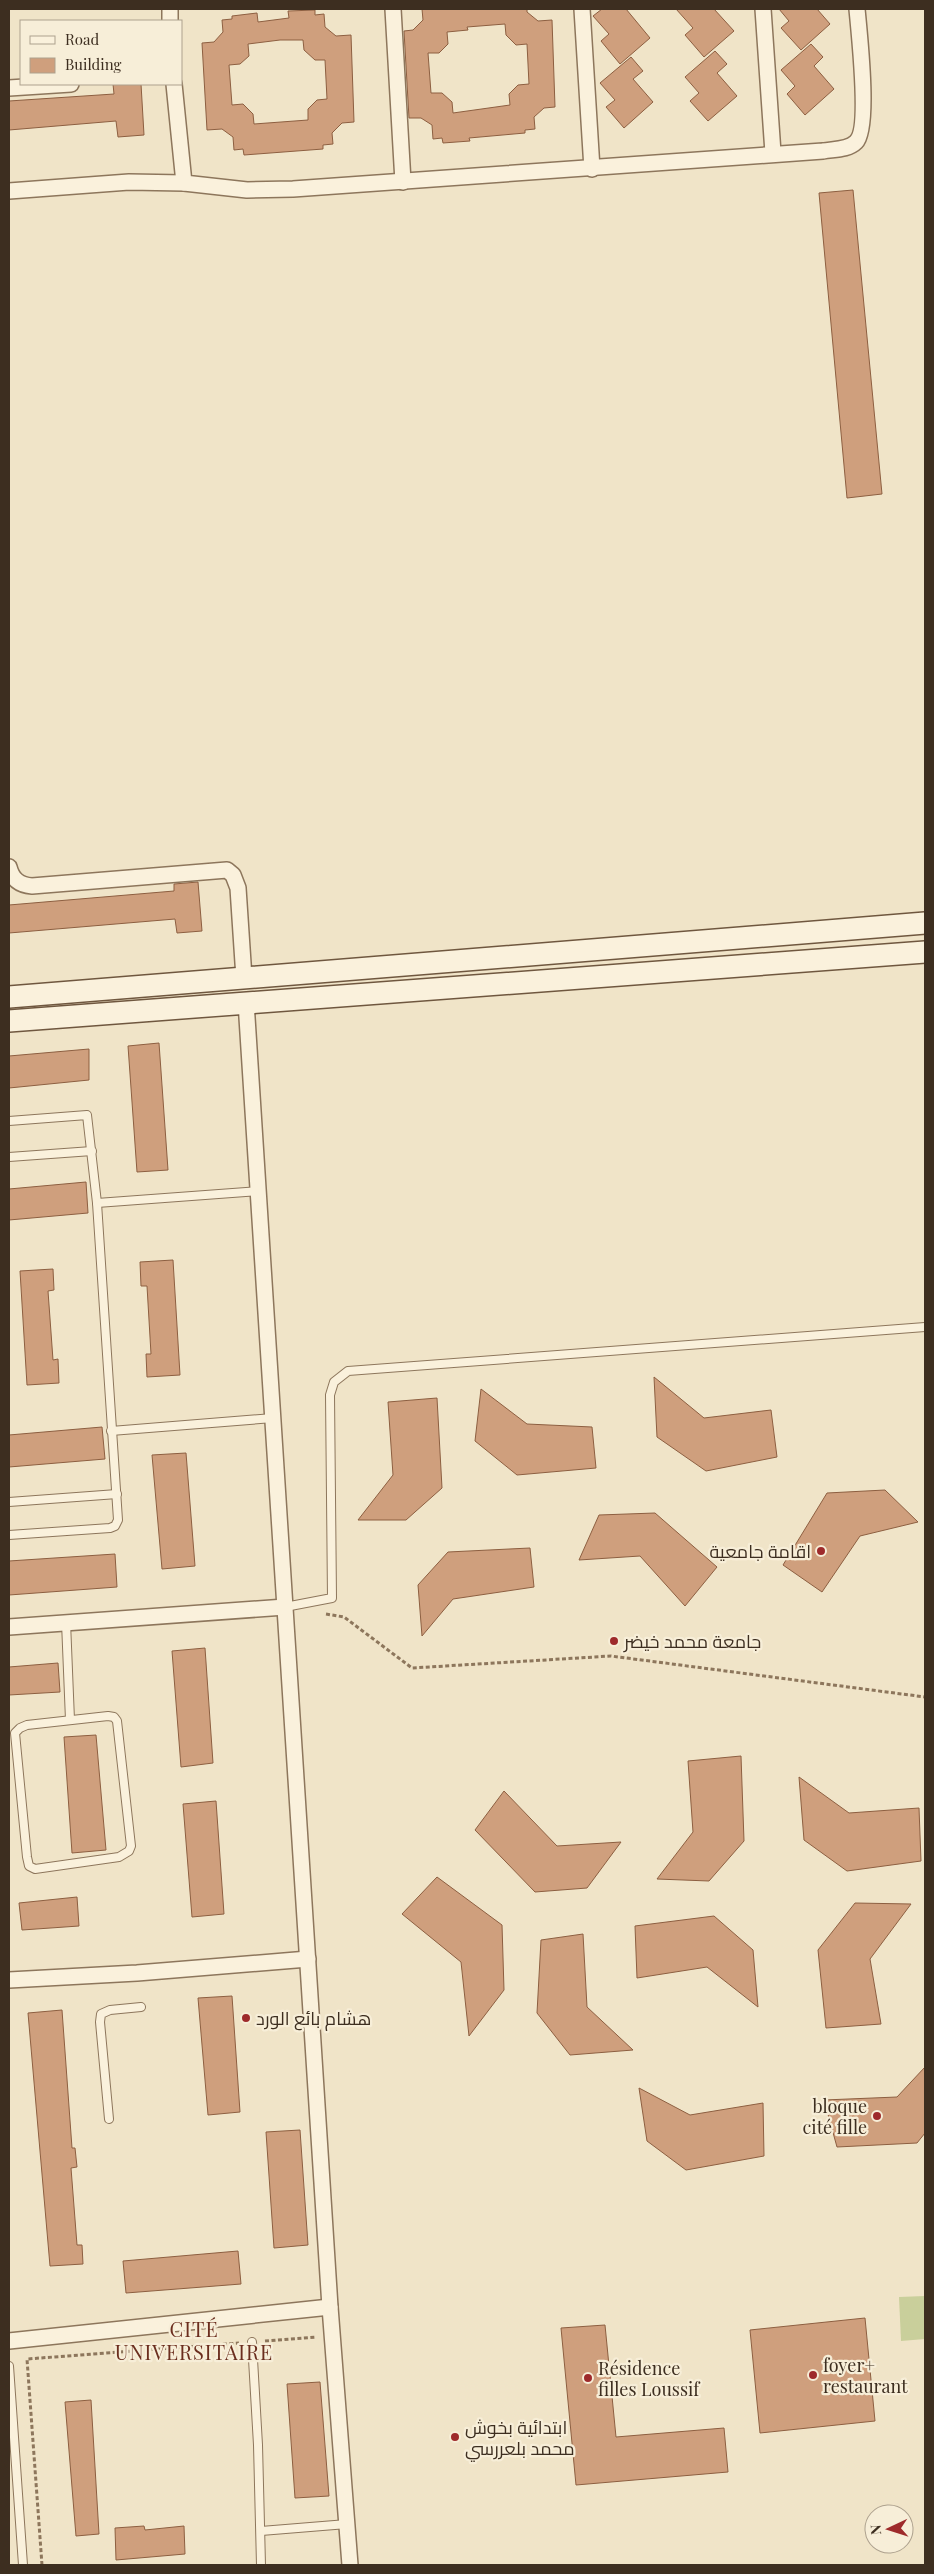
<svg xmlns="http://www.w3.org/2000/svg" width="934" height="2574" font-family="'Playfair Display',Cairo,serif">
<rect width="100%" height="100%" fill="#f0e4c8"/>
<polygon fill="#c9cf9b" points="925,2296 925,2339 901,2341 899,2297"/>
<g fill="#cf9f7d" stroke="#8d5f41" fill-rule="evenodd">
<path d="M422,9H527V12L538,21L552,20L555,107L544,108L534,117L535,129L525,130V133L469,138L470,141L443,143L442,138L433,139L432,125L421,118H409L404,31L413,30L423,20ZM505,24L506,35L516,45L527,44L529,84L518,85L509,94L510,105L453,113L452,102L442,93H431L428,53H439L448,44L447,32L468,30L467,27Z"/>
<polygon points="602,9 626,9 650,38 620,64 601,41 609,34 593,16"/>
<polygon points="676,9 714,9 734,31 704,57 685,35 693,28"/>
<polygon points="779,9 817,9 830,24 801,50 781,28 789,21"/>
<path d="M315,10V15L324,14L325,27L336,36L351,35L354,122L342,123L332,133L333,144L323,145V149L244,155L243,149L234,150L233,137L222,129L207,130L202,43L214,42L223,32L222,20L232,19V16L257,13L258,22L289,18L288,11ZM280,40H303L304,50L315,60H325L327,99L317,100L308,109V120L254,124L253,114L243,104L232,105L229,65L240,64L249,56L248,44Z"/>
<polygon points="811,44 823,57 814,66 834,89 805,115 787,94 795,86 781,70"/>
<polygon points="715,51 727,64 717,73 737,96 708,121 690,101 699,93 685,77"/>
<polygon points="631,57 643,71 633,79 653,102 624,128 606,107 615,100 600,83"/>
<polygon points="113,84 141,84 144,135 118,137 116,121 9,130 9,101 114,94"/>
<polygon points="853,190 882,494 847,498 819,193"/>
<polygon points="198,882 202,931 177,933 175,919 9,933 9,905 174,891 174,884"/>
<polygon points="159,1043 168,1170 137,1172 128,1046"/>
<polygon points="89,1049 89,1080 9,1088 9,1056"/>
<polygon points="86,1182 88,1213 9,1220 9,1189"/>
<polygon points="173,1260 180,1375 147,1377 146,1354 151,1354 147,1286 141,1286 140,1262"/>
<polygon points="53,1269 54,1290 48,1291 53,1360 58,1359 59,1383 27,1385 20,1271"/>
<polygon points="654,1377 704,1418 771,1410 777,1457 706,1471 657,1437"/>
<polygon points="481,1389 527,1424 592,1427 596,1468 517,1475 475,1441"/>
<polygon points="437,1398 442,1488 406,1520 358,1520 393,1475 388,1402"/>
<polygon points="102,1427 105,1459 9,1467 9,1435"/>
<polygon points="186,1453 195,1566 162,1569 152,1455"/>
<polygon points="885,1490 918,1522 860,1536 822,1592 783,1565 827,1493"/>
<polygon points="655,1513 717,1567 685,1606 640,1556 579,1560 599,1515"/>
<polygon points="530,1548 534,1587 453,1599 422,1636 418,1585 448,1552"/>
<polygon points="115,1554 117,1587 9,1595 9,1561"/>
<polygon points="205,1648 213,1763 181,1767 172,1651"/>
<polygon points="58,1663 60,1692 9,1695 9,1667"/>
<polygon points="96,1735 106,1850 72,1853 64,1737"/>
<polygon points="741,1756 744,1841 709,1881 657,1879 693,1832 688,1761"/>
<polygon points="799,1777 849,1813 919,1808 921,1861 847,1871 804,1840"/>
<polygon points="504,1791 557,1846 621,1842 587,1888 535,1892 475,1830"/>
<polygon points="216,1801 224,1914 192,1917 183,1804"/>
<polygon points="437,1877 502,1925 504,1990 469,2036 461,1962 402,1914"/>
<polygon points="77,1897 79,1926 22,1930 19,1903"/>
<polygon points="855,1903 911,1904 870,1959 881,2024 826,2028 818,1950"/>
<polygon points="714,1916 753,1950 758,2007 707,1967 637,1978 635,1926"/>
<polygon points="583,1934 587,2007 633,2050 570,2055 537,2013 541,1940"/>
<polygon points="232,1996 240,2112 208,2115 198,1998"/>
<polygon points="62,2010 72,2148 75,2148 77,2167 71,2168 77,2245 82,2245 83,2264 50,2266 28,2013"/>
<polygon points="925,2067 925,2133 917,2143 837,2147 824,2100 897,2097"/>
<polygon points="639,2088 690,2115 763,2103 764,2156 686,2170 647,2141"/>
<polygon points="300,2130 308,2245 274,2248 266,2132"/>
<polygon points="238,2251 241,2284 126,2293 123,2261"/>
<polygon points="865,2318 875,2421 760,2433 750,2330"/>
<polygon points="605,2325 616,2437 724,2428 728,2472 576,2485 561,2328"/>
<polygon points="320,2382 329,2496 295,2498 287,2384"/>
<polygon points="91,2400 99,2534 76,2536 65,2402"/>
<polygon points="144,2526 145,2530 184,2526 185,2554 116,2560 115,2528"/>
</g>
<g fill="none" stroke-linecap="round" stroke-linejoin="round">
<g stroke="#8d765c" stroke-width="10">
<g id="lane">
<polyline points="9,1121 87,1115 97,1203 259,1191"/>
<polyline points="9,1157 92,1151"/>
<polyline points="111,1431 273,1418"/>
<polyline points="9,1502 117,1494"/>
<polyline points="9,1535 110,1528 115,1526 118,1520 97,1203"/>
<polyline points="285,1607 332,1598 330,1395 334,1382 348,1371 925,1327"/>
<polyline points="66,1622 70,1720"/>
<polygon points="108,1716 114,1717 117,1721 131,1846 129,1851 119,1857 35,1869 29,1866 27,1857 15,1733 20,1728 27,1725"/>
<polyline points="109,2119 100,2022 101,2014 110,2010 141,2007"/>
<polyline points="252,2342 258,2445 261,2565"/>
<polyline points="9,2366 23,2565"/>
<polyline points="261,2531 347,2524"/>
</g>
</g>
<g stroke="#8d765c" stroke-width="18">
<g id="street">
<polyline points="170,9 170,21"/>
<polyline points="393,9 403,182"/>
<polyline points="582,9 592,169"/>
<polyline points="763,9 773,153"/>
<path d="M174,84L184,183L247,190L293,189L823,151C834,149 848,150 856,142C870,129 859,31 857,9"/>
<polyline points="9,88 71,84"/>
<polyline points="9,191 129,182 184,183"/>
<path d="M9,867C12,879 19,885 32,886L227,870L233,875L238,888L244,978"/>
<polyline points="246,1002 330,2307 350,2565"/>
<polyline points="9,1627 285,1607"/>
<polyline points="9,1980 137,1973 308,1959"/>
<polyline points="9,2341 330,2307"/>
</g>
</g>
<g stroke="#6f573f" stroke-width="24">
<g id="secondary">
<polyline points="9,997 925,923"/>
<polyline points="9,1021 925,952"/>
</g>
</g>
<g stroke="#8d765c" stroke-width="3" stroke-dasharray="4 2.5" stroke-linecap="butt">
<polyline points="326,1614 344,1617 412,1668 611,1656 925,1697"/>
<polyline points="265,2341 316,2337"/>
<polyline points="42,2565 27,2359 239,2343"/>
</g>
<use href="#lane" stroke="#faf1dc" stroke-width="8"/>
<use href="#street" stroke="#faf1dc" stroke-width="15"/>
<use href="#secondary" stroke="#faf1dc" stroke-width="21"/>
</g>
<g fill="#9e2a2b" stroke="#f7eed8" stroke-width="2">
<circle cx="821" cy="1551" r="5"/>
<circle cx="614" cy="1641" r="5"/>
<circle cx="246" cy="2018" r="5"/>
<circle cx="877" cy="2116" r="5"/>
<circle cx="813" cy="2375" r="5"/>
<circle cx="588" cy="2378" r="5"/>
<circle cx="455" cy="2437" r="5"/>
</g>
<g text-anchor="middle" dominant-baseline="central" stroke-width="4.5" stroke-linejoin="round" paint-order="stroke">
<g font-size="18" fill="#3d2e20" stroke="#f7eed8" text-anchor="start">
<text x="811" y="1551" text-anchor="end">اقامة جامعية</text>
<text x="624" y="1641">جامعة محمد خيضر</text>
<text x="256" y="2018">هشام بائع الورد</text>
<text x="867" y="2106" text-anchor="end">bloque<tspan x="867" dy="21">cité fille</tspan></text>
<text x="823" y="2365">foyer+<tspan x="823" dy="21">restaurant</tspan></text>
<text x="598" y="2368">Résidence<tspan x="598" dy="21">filles Loussif</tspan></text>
<text x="465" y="2427">ابتدائية بخوش<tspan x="465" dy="21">محمد بلعررسي</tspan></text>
</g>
<g font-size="20" letter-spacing="1" fill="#6b2e1e" stroke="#f7eed8">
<text x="194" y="2328">CITÉ<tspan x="194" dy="23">UNIVERSITAIRE</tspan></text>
</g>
</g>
<rect width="934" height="2574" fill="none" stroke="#3d2e20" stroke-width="20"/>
<rect x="20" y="20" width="162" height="65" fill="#f7eed8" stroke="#ada18e"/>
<rect x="30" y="36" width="25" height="8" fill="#faf1dc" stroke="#ada18e"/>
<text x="65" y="45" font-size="15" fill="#3d2e20">Road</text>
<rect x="30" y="58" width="25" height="15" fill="#cf9f7d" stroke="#ada18e"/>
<text x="65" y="70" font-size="15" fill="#3d2e20">Building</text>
<g transform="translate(889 2529) rotate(266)"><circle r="24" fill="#f7eed8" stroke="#ada18e"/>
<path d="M0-4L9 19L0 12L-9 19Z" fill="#9e2a2b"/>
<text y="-8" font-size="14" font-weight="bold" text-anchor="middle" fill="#3d2e20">N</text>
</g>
</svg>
